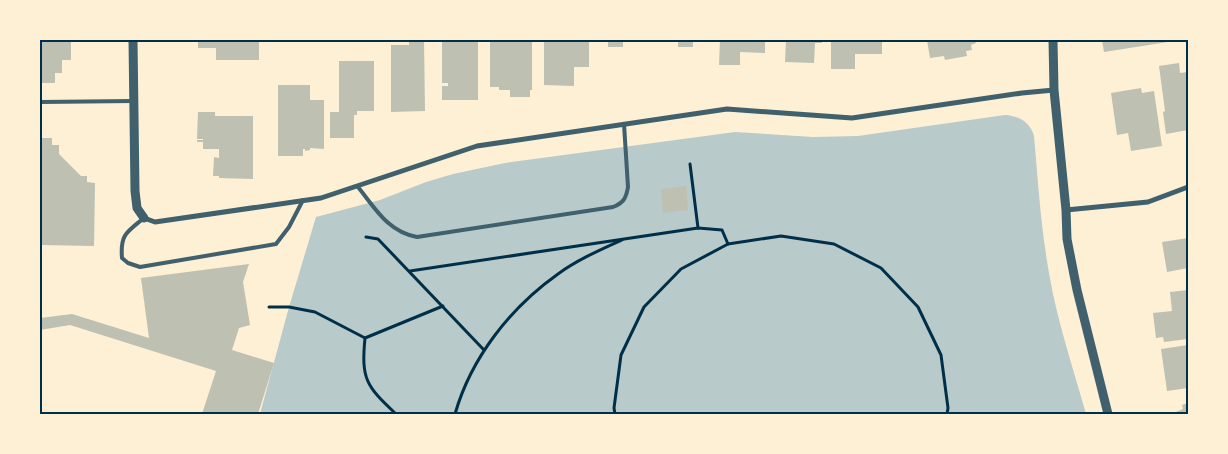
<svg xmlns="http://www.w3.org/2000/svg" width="1228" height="454" font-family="'DM Sans',sans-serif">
<rect width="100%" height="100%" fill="#fdf0d5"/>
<path fill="#b9caca" d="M1005,115C1019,116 1030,122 1034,136C1038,182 1041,228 1049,273C1057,321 1073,367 1086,414H260L289,307L316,217L380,200L426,182L453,174L505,163L735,132L813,137L858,136Z"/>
<g fill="#bec0b2">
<polygon points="40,40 71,40 71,60 62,60 62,73 55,73 55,83 40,83"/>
<polygon points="198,40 259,40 259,60 216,60 216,48 198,48"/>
<polygon points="409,40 424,40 425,111 391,112 391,45 409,45"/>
<polygon points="442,40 478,40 478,100 442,100 442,86 448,86 448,83 442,83"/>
<polygon points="500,40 532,40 532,90 530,90 530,97 510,97 510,90 499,90 499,87 490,87 490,42 500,42"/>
<polygon points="544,40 589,40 589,67 574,67 574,86 544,85"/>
<rect x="608" y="40" width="15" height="7"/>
<rect x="678" y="40" width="15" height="7"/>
<polygon points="720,40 765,40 765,53 740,52 740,65 719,65"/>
<polygon points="786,40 822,40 822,43 815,43 814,63 785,62"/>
<polygon points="851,40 882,40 882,54 855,54 855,69 831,69 831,42 851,42"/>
<polygon points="927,40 975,40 976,43 971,45 972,50 966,51 967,56 945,60 944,56 930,58"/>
<polygon points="1102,40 1174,40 1174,41 1104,52"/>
<polygon points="339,61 374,61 374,111 357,111 357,115 354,115 354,138 330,138 330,112 339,112"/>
<polygon points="1179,63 1180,73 1188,72 1188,130 1166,134 1163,112 1165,111 1159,66"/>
<polygon points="278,85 310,85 310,100 324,100 324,149 310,148 310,150 305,151 305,149 303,149 303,156 278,156"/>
<polygon points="1141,88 1142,93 1154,91 1162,146 1131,151 1128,133 1117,135 1111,93"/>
<polygon points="198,112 215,112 215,116 253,116 253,179 219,178 219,176 213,176 214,157 219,158 219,149 203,149 203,142 197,142 197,140 203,140 203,139 197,139"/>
<polygon points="40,138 52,138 52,145 59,145 59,154 81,176 87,176 87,182 95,183 94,246 40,245"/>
<polygon points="686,186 688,210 663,213 661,189"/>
<polygon points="1188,238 1188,268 1167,272 1162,242"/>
<polygon points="249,264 243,282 250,325 239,328 232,350 274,363 258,414 202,414 216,371 70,325 40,330 40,318 72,314 149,338 141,278"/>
<polygon points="1188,290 1188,339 1164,342 1163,337 1156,338 1153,313 1172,311 1170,292"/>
<polygon points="1188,345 1188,388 1167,391 1161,349"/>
<polygon points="1188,403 1188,414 1171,414 1183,409 1182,405"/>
</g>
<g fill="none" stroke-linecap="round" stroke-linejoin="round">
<g stroke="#003049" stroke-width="3">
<polyline points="690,164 698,228"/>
<polyline points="366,237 378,239 484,350"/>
<polyline points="410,271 698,228 722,230 728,244"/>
<polyline points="269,307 289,307 315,312 365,338 443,306"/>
<path d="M365,338C361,379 366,386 396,414"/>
<path d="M455,414C471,358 510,308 558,274C577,260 600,250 622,240"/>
<polyline points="615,414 614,408 621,355 644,307 681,269 728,244 781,236 834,244 881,268 918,307 941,355 948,408 947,414"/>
</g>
<g stroke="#3f606c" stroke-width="4">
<polyline points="40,102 133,101"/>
<path d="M358,187C375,208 388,232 417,237L613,207C623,203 626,199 628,187L624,124"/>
<path d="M144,218C127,232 120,234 122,258L128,263L140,267L276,244L289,227L303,200"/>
</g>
<g stroke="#3f606c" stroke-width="5">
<polyline points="1066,210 1148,202 1188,187"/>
<polyline points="144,218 155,222 321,198 477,146 727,109 852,118 1022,93 1054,90"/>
</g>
<g stroke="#3f606c" stroke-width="9">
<polyline points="133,40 135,191 137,208 144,218"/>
<polyline points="1053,40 1054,90 1066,210 1067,239 1077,290 1108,414"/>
</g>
</g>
<rect width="1228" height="454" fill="none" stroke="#fdf0d5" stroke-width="82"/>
<rect x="41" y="41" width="1146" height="372" fill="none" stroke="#003049" stroke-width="2"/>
</svg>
